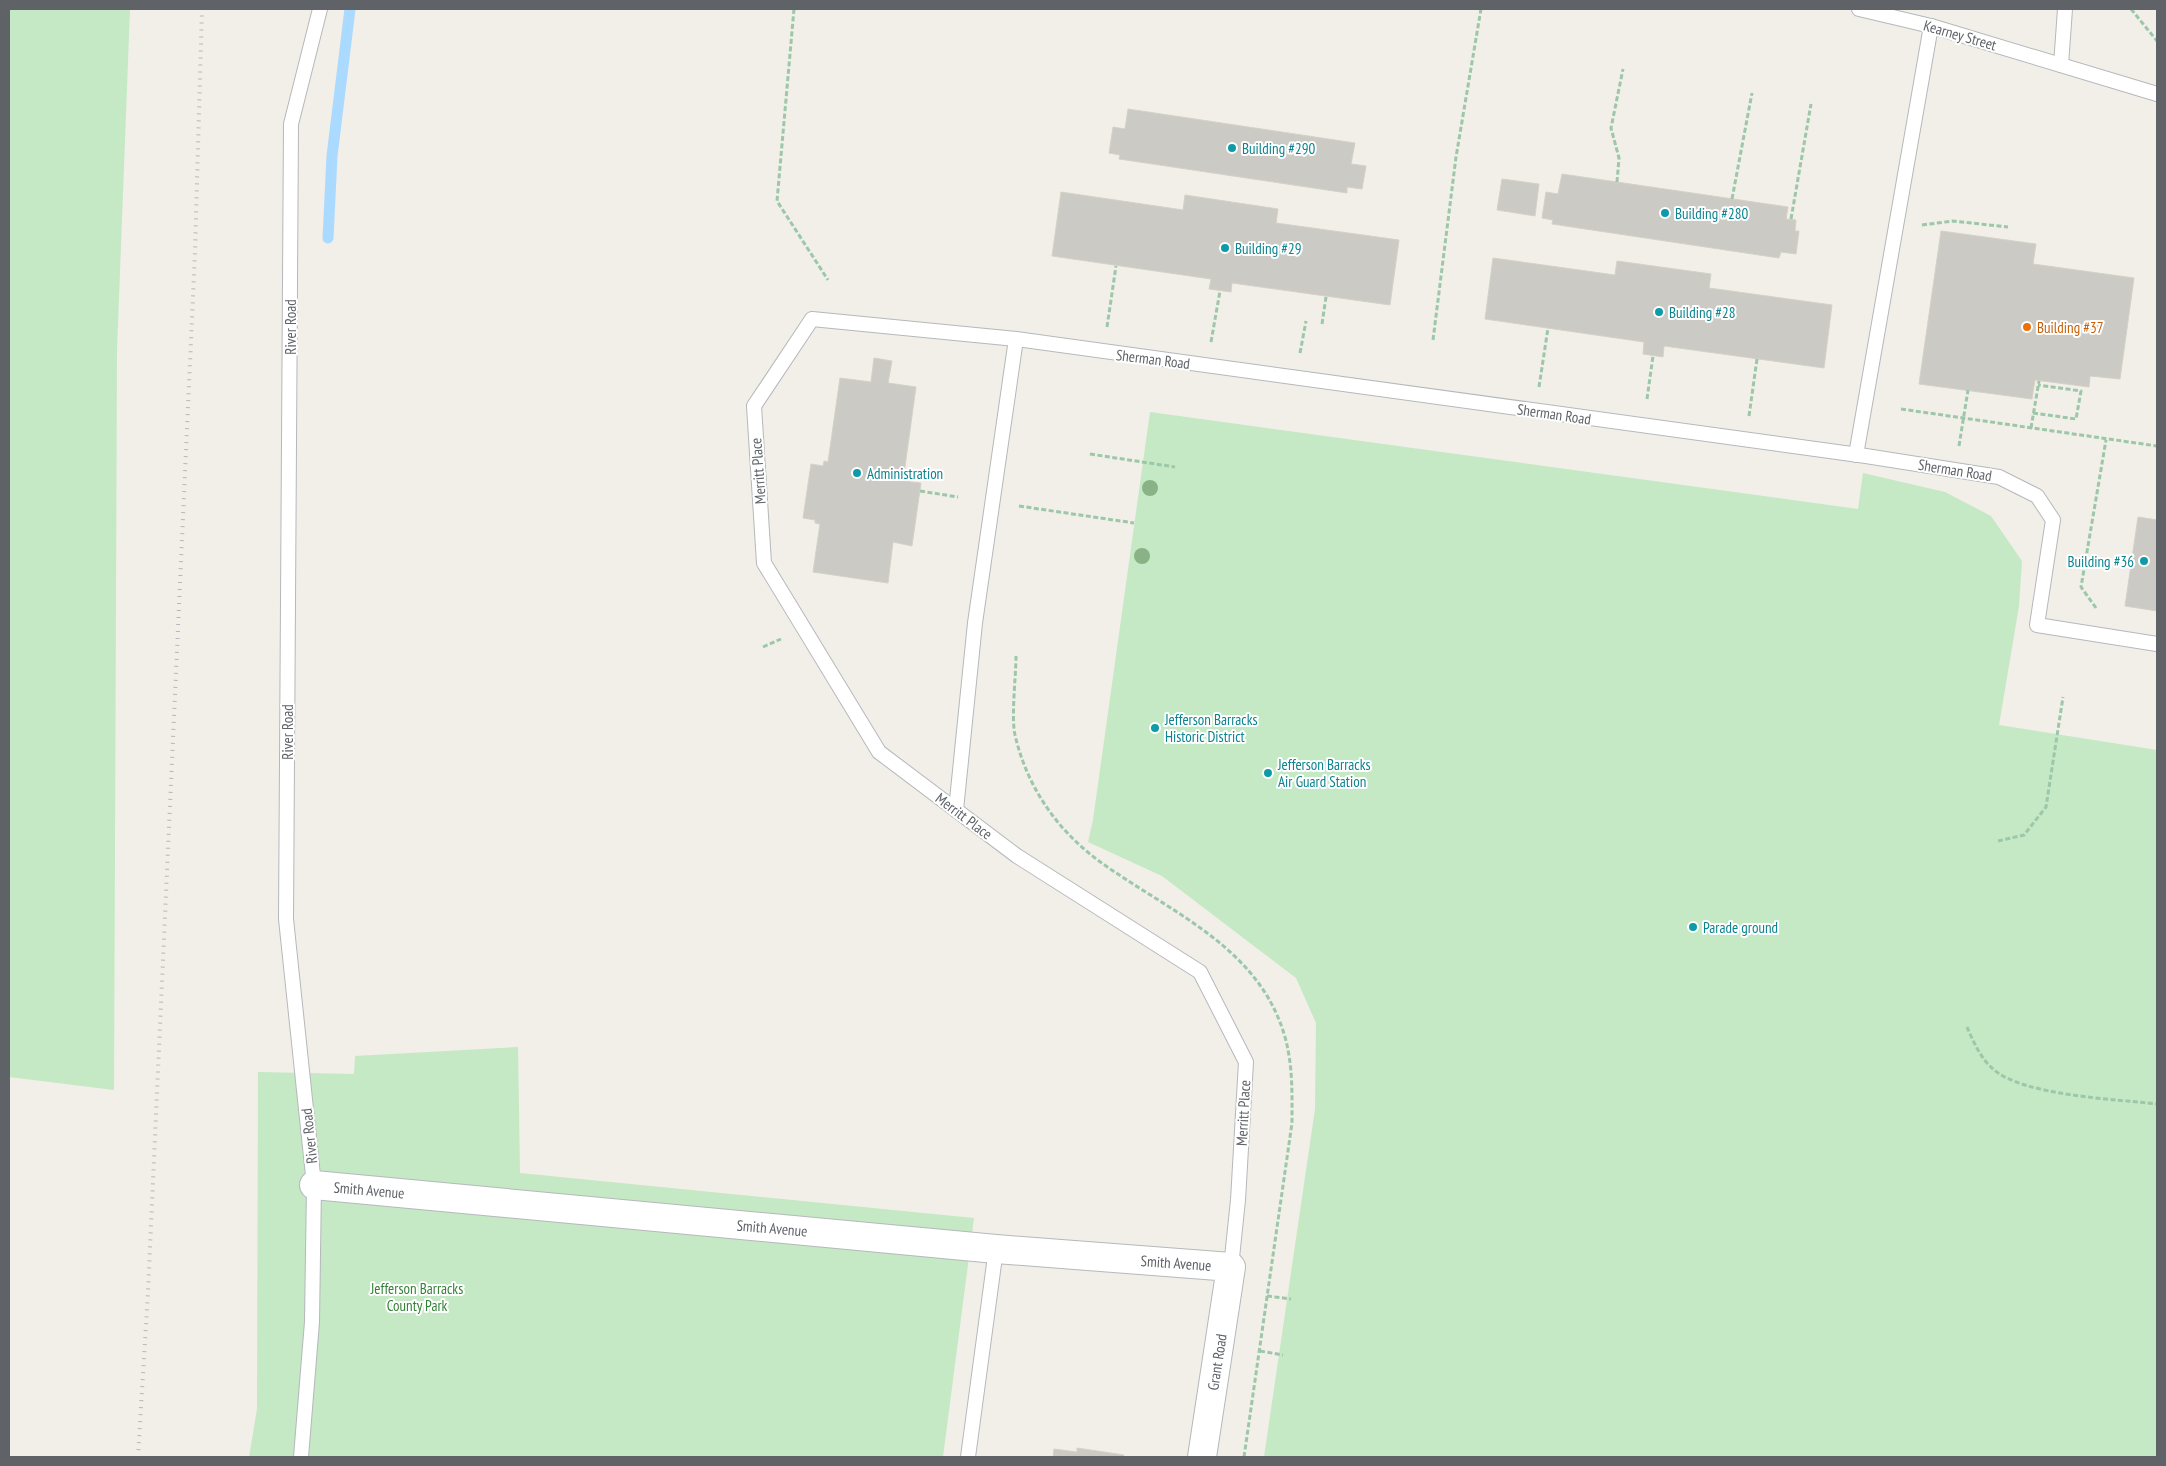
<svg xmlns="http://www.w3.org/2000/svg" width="2166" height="1466" font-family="'PT Sans Narrow',sans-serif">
<rect width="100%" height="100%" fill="#f1efe8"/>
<g fill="#c5e8c5">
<polygon points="9,9 130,9 117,350 114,1090 9,1077"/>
<polygon points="1150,412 1858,509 1863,473 1945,492 1991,516 2022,561 2019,606 1999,725 2157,750 2157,1457 1264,1457 1315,1109 1316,1023 1296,978 1162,876 1088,842 1093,820"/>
<polygon points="518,1047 520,1173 974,1218 943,1457 249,1457 257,1409 258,1072 354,1074 355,1056"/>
</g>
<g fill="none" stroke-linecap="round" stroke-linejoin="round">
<polyline stroke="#aadaff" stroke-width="11" points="328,238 332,156 350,9"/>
</g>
<g fill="#cccac5" stroke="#d6d1c6">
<polygon points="1128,109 1355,143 1351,164 1366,166 1362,189 1347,187 1347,193 1119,159 1120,155 1109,153 1113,127 1125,129"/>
<polygon points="1562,174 1788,207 1786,219 1796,220 1795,231 1799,231 1796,254 1781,252 1779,258 1552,224 1553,220 1542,218 1546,192 1558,194"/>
<polygon points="1502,179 1539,184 1535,216 1497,210"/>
<polygon points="1061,192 1183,210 1185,195 1278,209 1276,223 1399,240 1390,305 1232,283 1231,292 1209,289 1211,279 1052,256"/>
<polygon points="1941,231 2036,244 2033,264 2134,278 2120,379 2090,376 2089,387 2035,380 2032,399 1919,384"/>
<polygon points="1493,258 1615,275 1617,261 1711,274 1709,288 1832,305 1824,368 1664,346 1663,357 1643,354 1644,342 1485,319"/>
<polygon points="874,358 892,361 888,383 916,387 903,481 921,483 912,546 893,542 888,583 813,572 820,524 815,523 815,520 803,518 811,464 823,466 824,461 828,462 840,378 871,382"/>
<polygon points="2138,517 2157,520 2157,611 2125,606"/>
<polygon points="1077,1448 1124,1455 1123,1457 1053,1457 1054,1449 1077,1452"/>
</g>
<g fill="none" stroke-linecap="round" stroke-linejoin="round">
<g stroke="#b5b8bc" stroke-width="16">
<g id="service">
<polyline points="1859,9 1931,26 2157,94"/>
<polyline points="2061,65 2065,9"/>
<polyline points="1856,455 1931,26"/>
<polyline points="956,810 975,623 1016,339"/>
<polyline points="1231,1267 1238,1200 1246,1062 1200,972 1017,856 879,752 764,563 754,406 812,319 1016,339 1866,456 1999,477 2037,496 2053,520 2037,625 2157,644"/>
<polyline points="301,1457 312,1322 314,1185 286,919 291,124 320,9"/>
<polyline points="968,1457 996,1249"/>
</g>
</g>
<g stroke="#b5b8bc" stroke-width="30">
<polyline id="minor" points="314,1185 996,1249 1231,1267 1202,1457"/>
</g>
<g stroke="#9cc7a9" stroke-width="3" stroke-dasharray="5 2.5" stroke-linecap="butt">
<polyline points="794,9 777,201 828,280"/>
<polyline points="2131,9 2157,41"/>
<polyline points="1617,182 1619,158 1611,128 1623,69"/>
<polyline points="1732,199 1752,93"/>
<polyline points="1791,219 1811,104"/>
<polyline points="1922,225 1953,221 2008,227"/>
<polyline points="1322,324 1326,297"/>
<polyline points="1107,327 1116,266"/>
<polyline points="1433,340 1456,157 1481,9"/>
<polyline points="1211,342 1220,291"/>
<polyline points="1300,353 1306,321"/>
<polyline points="1539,387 1548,328"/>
<polyline points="1647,399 1653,356"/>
<polyline points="1901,409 2157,446"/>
<polyline points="2033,413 2076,419 2081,391 2038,385"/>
<polyline points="1749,416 1757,359"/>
<polyline points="2031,428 2039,381"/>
<polyline points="1959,446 1968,390"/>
<polyline points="1090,454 1175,467"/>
<polyline points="920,491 958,497"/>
<polyline points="1019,506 1134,523"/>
<polyline points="2096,608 2081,587 2106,440"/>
<polyline points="763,647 781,639"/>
<path d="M1016,656C1016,676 1011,717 1015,735C1027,787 1057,830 1099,861C1169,912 1259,946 1285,1037C1293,1066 1292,1094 1292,1123L1244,1457"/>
<polyline points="1998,841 2024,835 2046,807 2063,697"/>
<path d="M1967,1027C1973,1041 1981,1059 1993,1069C2023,1096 2116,1099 2157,1104"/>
<polyline points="1267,1296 1291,1299"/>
<polyline points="1260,1351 1283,1355"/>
</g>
<use href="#service" stroke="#fff" stroke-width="14"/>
<use href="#minor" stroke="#fff" stroke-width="28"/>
<polyline stroke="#b6b7b8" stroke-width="4" stroke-dasharray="1 6" stroke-linecap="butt" points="138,1457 148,1292 195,252 202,9"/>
</g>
<g fill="#89b387">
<circle cx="1150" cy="488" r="8"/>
<circle cx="1142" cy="556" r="8"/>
</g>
<g fill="#0f9aa8" stroke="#fff" stroke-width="2">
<circle cx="1232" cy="148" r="5"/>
<circle cx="1665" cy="213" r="5"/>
<circle cx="1225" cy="248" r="5"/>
<circle cx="1659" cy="312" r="5"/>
<circle cx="857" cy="473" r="5"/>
<circle cx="2144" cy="561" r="5"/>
<circle cx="1155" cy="728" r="5"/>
<circle cx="1268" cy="773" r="5"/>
<circle cx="1693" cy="927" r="5"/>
</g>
<circle fill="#e8710a" stroke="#fff" stroke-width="2" cx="2027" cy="327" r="5"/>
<g text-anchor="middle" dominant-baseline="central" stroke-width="4" stroke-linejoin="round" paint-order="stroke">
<g font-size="15" fill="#5f6368" stroke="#fff">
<text transform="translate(1960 35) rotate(16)">Kearney Street</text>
<text transform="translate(290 327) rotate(-90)">River Road</text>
<text transform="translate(1153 359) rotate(7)">Sherman Road</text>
<text transform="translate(1554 414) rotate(8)">Sherman Road</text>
<text transform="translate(1955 470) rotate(9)">Sherman Road</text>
<text transform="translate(758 471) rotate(-94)">Merritt Place</text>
<text transform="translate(287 732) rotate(-90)">River Road</text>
<text transform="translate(964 816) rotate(37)">Merritt Place</text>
<text transform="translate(1243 1113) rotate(-87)">Merritt Place</text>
<text transform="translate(309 1136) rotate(-96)">River Road</text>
<text transform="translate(369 1190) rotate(5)">Smith Avenue</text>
<text transform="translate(772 1228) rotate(5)">Smith Avenue</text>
<text transform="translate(1176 1263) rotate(4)">Smith Avenue</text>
<text transform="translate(1217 1362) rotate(-81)">Grant Road</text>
</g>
<g font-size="15" fill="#0d838f" stroke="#fff" text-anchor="start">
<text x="1242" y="148">Building #290</text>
<text x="1675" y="213">Building #280</text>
<text x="1235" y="248">Building #29</text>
<text x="1669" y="312">Building #28</text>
<text x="867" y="473">Administration</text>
<text x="2134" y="561" text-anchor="end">Building #36</text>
<text x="1165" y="719">Jefferson Barracks<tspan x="1165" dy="17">Historic District</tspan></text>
<text x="1278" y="764">Jefferson Barracks<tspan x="1278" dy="17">Air Guard Station</tspan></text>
<text x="1703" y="927">Parade ground</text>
</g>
<g font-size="15" fill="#c56008" stroke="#fff" text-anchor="start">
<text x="2037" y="327">Building #37</text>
</g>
<g font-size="15" fill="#348238" stroke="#fff">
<text x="417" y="1288">Jefferson Barracks<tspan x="417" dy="17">County Park</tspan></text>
</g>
</g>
<rect width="2166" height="1466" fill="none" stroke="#5f6368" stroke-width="20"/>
</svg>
